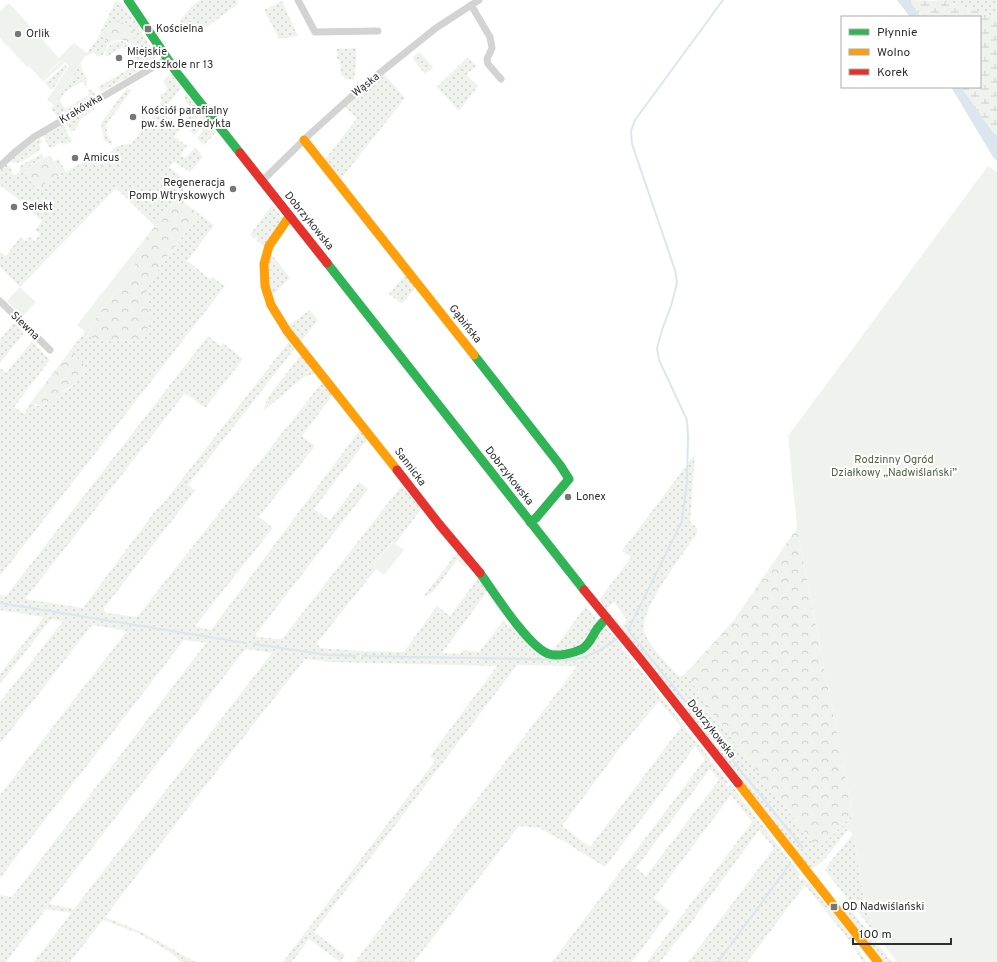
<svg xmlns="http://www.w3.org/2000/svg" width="997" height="962" font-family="Overpass,sans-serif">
<defs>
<pattern id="grass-dots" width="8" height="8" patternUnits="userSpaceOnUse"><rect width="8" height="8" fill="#f0f3ed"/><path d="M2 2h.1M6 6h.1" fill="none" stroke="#ced1cc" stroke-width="1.8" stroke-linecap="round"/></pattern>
<pattern id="forest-crowns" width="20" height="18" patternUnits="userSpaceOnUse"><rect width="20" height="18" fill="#f0f3ed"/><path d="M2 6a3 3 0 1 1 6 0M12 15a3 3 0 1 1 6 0" fill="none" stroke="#ced1cc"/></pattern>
<pattern id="wetland-marsh" width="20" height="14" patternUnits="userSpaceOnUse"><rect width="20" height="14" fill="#f0f3ed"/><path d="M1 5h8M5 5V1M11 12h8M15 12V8" fill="none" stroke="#ced1cc"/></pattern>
</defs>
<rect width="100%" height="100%" fill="#fff"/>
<g fill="url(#grass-dots)" fill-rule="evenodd">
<path d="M116,0C128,5 148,43 156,56L155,61L139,70L132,57L133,50L132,45C135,39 135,35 132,29L106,42L108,45L103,55L99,57L97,56L94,52L86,56L87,53L77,46L42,80L41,79L61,61L59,58L74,43L87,53L98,38Z"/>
<polygon points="200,0 236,0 238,4 196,35 179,22 191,7"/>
<polygon points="930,0 997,0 997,17 942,1"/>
<polygon points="282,1 298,36 279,39 264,10"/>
<path d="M121,41L126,42L131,47C132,50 132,54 128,56L125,49L123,47L106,57C105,47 112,42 121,41Z"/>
<polygon points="356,48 356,66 354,80 346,79 341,75 340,61 337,58 337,49"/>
<polygon points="419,52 433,67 425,74 413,59 413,57"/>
<polygon points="468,57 476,66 466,75 478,86 459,111 437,87"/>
<path d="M81,63C80,71 88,76 87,85L85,86L83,81L66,91L60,100L65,109L89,95L88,90H92L96,96L59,118L51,109Z"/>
<polygon points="65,65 67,67 53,89 50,89 45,83"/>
<polygon points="134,66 137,72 101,92 98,87"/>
<polygon points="384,74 405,98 340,180 324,161 357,118 344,106 362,91"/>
<polygon points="169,75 172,75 181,88 163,111 159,108 161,101 160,94 164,93 167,90 167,86 163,82"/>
<polygon points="127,88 131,91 106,125 108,137 112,141 111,145 104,140 101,123"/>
<polygon points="186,94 201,113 188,129 183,126 185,123 184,122 193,109 186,102 184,96"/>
<polygon points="93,106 95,109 81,119 76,129 71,132 65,123"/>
<polygon points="158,110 181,127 174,136 187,146 180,156 186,158 195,147 203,157 190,172 174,162 169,167 189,183 155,226 116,188 20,287 0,267 0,252 6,256 20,237 26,241 29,237 35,241 40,234 35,230 42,221 33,213 34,212 0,185 0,171 6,164 11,168 12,174 15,175 19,172 20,167 21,165 42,154 44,158 25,169 36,189 61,174 54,161 58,159 66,172 92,157 94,159 101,161 105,159 110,152 117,146 132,143 149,121 154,124 156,121 152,118"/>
<polygon points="202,114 216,132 204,145 197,139 203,130 200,128 195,135 190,131"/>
<polygon points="63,124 72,141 64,145 61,142 52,148 49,147 43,136"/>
<path d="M40,138L43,142L39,144L41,149C31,154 21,168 10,161L22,150Z"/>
<polygon points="272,205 284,220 266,248 256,240 257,238 256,237 254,238 250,235"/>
<path d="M195,211L214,225L187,261L210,279L212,277L225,286L0,576V368L6,373L32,341L50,360L14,407L24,414L31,402L37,406L44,405L57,397L59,393L70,388L76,383L87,369C83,361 76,357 69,352L85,332L87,336L106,342L117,340L134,341L147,300L146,288L149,282L153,279L163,261L194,222Z"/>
<polygon points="269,251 290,278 270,298 267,286"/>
<polygon points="407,273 417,286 402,304 389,294"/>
<polygon points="309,310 318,320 300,343 287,327"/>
<polygon points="14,322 24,333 0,363 0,340"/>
<path d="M208,336L221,346L223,343L243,359L205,408L185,393L73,538L25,599L83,608L155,511L165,501L291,339L318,373L304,377L263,411L268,397L301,355L295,348L188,485L195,491L104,608V611L107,613L137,617L324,380L334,393L302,436L315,446L259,517L273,528L195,626L211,630L362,427L369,437L314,509L330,520L359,482L368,489L256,634L257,637L279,639L283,638L402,485L422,508L395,544L392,542L373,566L376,569L317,643L320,648L360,651L404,652L437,606L450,616L480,576L489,589L442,653L460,654L463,650L479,652L504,620L509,627L514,623L528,641L559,656L594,640L605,625L635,664L633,666L635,669L638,667L728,782L725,784L728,787L731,785L801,875L798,877L801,880L803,878L810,884L851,936L866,962H863L848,939L805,885L747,962H688L774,848L759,830L690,924L660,962H647L752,822L731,795L654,898L670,911L632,962H552L705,759L695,746L670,781L605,867L565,842L539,828L519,826L414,962H355L577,666L517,665L314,932L345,955L340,962L309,939L292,962H283L435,761L430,756L497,666L331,662L305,659L191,804L105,917L141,932L196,962H181L170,952L138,933L103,920L70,962H34L71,913L46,909L6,962H0V895L12,897L206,643L184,640L0,878V795L127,631L93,625L91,626L0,744V702L63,621L51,619L0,684V674L44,617L0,610V595L6,596ZM247,649L272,653L74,909L49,904L243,652ZM659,701L681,727L590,847L562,826L620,748ZM710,769L719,780L646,876L636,868Z"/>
<path d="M695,454L690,522L697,528V534C684,552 639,611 644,631C648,645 666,662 675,673L680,677L685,674L698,690L701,699L818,849L853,815L854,822L824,860L813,868L809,867L613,618L612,614L622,626L627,620L614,602L606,610L603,608V604L600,599L631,557L622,551Z"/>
<polygon points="459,550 469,563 466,568 457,560 433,592 423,597"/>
<polygon points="586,606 598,621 584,645 551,653"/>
<polygon points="853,834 866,910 880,940 825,870 827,866"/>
<polygon points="847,905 892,962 883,962 859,932 844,908"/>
</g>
<g fill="url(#forest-crowns)">
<path d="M116,22C129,22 139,33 132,45C124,38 115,39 108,45C102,35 106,27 116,22Z"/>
<polygon points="50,155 61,174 36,189 25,169"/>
<polygon points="178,197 195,211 194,222 163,261 153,279 149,282 146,288 151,320 148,328 141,337 134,341 117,340 106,342 87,336 85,332 137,266 128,260"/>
<path d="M69,352C76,357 83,361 87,369L76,383L70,387L59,393L53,402C42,403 42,409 31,402Z"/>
<polygon points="797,528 853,815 818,849 701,699 698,690 685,674 734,620"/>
</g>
<polygon fill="url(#wetland-marsh)" points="911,0 942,1 997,17 997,140 961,87 980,87 980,17 920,17 911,2"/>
<g fill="#f0f3ed">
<polygon points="9,3 61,60 41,79 29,66 27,67 0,38 0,11"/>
<polygon points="77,46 87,53 54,105 47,100 69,66 65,62 43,82 42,80"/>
<polygon points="988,166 997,172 997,962 897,962 880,940 866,910 853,834 845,829 853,818 853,815 797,528 788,436"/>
<polygon points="128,260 137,266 85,332 77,325"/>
<polygon points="20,287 36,302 22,317 7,301"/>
<polygon points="393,542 404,550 384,575 373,566"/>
</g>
<g fill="#dce6ee">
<polygon points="897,0 911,0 911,2 920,17 910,17"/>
<polygon points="951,87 961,87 994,134 997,140 997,161 993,157"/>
</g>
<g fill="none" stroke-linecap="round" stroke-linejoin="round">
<g stroke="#dce6ee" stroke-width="2">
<polyline points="723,0 635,120 631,131 632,144 675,270 677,283 671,306 662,330 657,348 659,360 687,420 688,437 687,482 682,521 628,630 802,847"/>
<polyline points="0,603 246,643"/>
<polyline points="254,644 327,655 356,656"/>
<path d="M363,656L569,660C587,658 602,651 616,639"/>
<polyline points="718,962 790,864"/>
</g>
<g stroke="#d3d3d3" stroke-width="7">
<polyline points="298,0 315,32 378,31"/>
<polyline points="471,5 490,37 492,48 487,59 488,64 501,79"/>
<polyline points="0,166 15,152 34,137 167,59"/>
<polyline points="262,181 310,134 361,88 436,28 479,0"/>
<polyline points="0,301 50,350"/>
</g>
<g stroke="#30b455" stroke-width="9">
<polyline points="128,0 177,73 240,153"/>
<polyline points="327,263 584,590"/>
<polyline points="474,355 560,465 569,479 536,518 530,522"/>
<path d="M480,573C493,591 529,648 549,654C558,657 574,653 582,649C590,644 592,636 597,629C600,625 603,621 607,618"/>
</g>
<g stroke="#ff9f0a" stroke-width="9">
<polyline points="304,140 474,355"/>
<polyline points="289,217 269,246 264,264 265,286 271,305 287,331 397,470"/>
<polyline points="738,783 878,962"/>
</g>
<g stroke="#e5322d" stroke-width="9">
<polyline points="240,153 327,263"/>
<polyline points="397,470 439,524 480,573"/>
<polyline points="584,590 642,661 738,783"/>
</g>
</g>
<g fill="#777" stroke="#fff" stroke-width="1.5">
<rect x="144" y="25" width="8" height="8" rx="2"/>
<circle cx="18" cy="34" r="4"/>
<circle cx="119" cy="58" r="4"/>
<circle cx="133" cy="117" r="4"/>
<circle cx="75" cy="158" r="4"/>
<circle cx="233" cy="189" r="4"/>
<circle cx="14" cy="207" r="4"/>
<circle cx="568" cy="497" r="4"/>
<rect x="830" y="903" width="8" height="8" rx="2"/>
</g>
<g text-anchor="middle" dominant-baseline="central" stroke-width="4" stroke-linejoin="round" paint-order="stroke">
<g font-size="11" fill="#2e2e2e" stroke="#fff" text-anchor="start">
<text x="156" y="29">Kościelna</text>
<text x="26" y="34">Orlik</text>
<text x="127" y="52">Miejskie<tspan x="127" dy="13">Przedszkole nr 13</tspan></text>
<text x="141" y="111">Kościół parafialny<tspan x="141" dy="13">pw. św. Benedykta</tspan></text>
<text x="83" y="158">Amicus</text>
<text x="225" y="183" text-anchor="end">Regeneracja<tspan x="225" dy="13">Pomp Wtryskowych</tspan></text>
<text x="22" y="207">Selekt</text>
<text x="576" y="497">Lonex</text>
<text x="842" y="907">OD Nadwiślański</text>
</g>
<g font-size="11" fill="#2e2e2e" stroke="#fff">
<text transform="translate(366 85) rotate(-38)">Wąska</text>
<text transform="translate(81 109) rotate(-31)">Krakówka</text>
<text transform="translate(309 221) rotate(51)">Dobrzykowska</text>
<text transform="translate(465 324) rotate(52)">Gąbińska</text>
<text transform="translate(25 326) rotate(44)">Siewna</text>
<text transform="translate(410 467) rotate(53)">Sannicka</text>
<text transform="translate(509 476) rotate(52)">Dobrzykowska</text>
<text transform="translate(711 729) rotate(52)">Dobrzykowska</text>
</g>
<g font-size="11" fill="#4f6541" stroke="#fff">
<text x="894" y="460">Rodzinny Ogród<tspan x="894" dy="13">Działkowy „Nadwiślański”</tspan></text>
</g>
</g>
<rect x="841" y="16" width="140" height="72" fill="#ffffff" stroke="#ababab"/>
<rect x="849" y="29" width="20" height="6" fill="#30b455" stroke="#ababab"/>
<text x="877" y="36" font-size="12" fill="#2e2e2e">Płynnie</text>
<rect x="849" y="49" width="20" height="6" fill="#ff9f0a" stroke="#ababab"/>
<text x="877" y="56" font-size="12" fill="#2e2e2e">Wolno</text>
<rect x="849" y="69" width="20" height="6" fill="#e5322d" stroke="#ababab"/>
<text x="877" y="76" font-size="12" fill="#2e2e2e">Korek</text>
<path d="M853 938v6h98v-6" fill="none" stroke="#2e2e2e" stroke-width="2"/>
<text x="859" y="938" font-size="12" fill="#2e2e2e" stroke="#ffffff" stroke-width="3" paint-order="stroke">100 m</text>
</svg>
